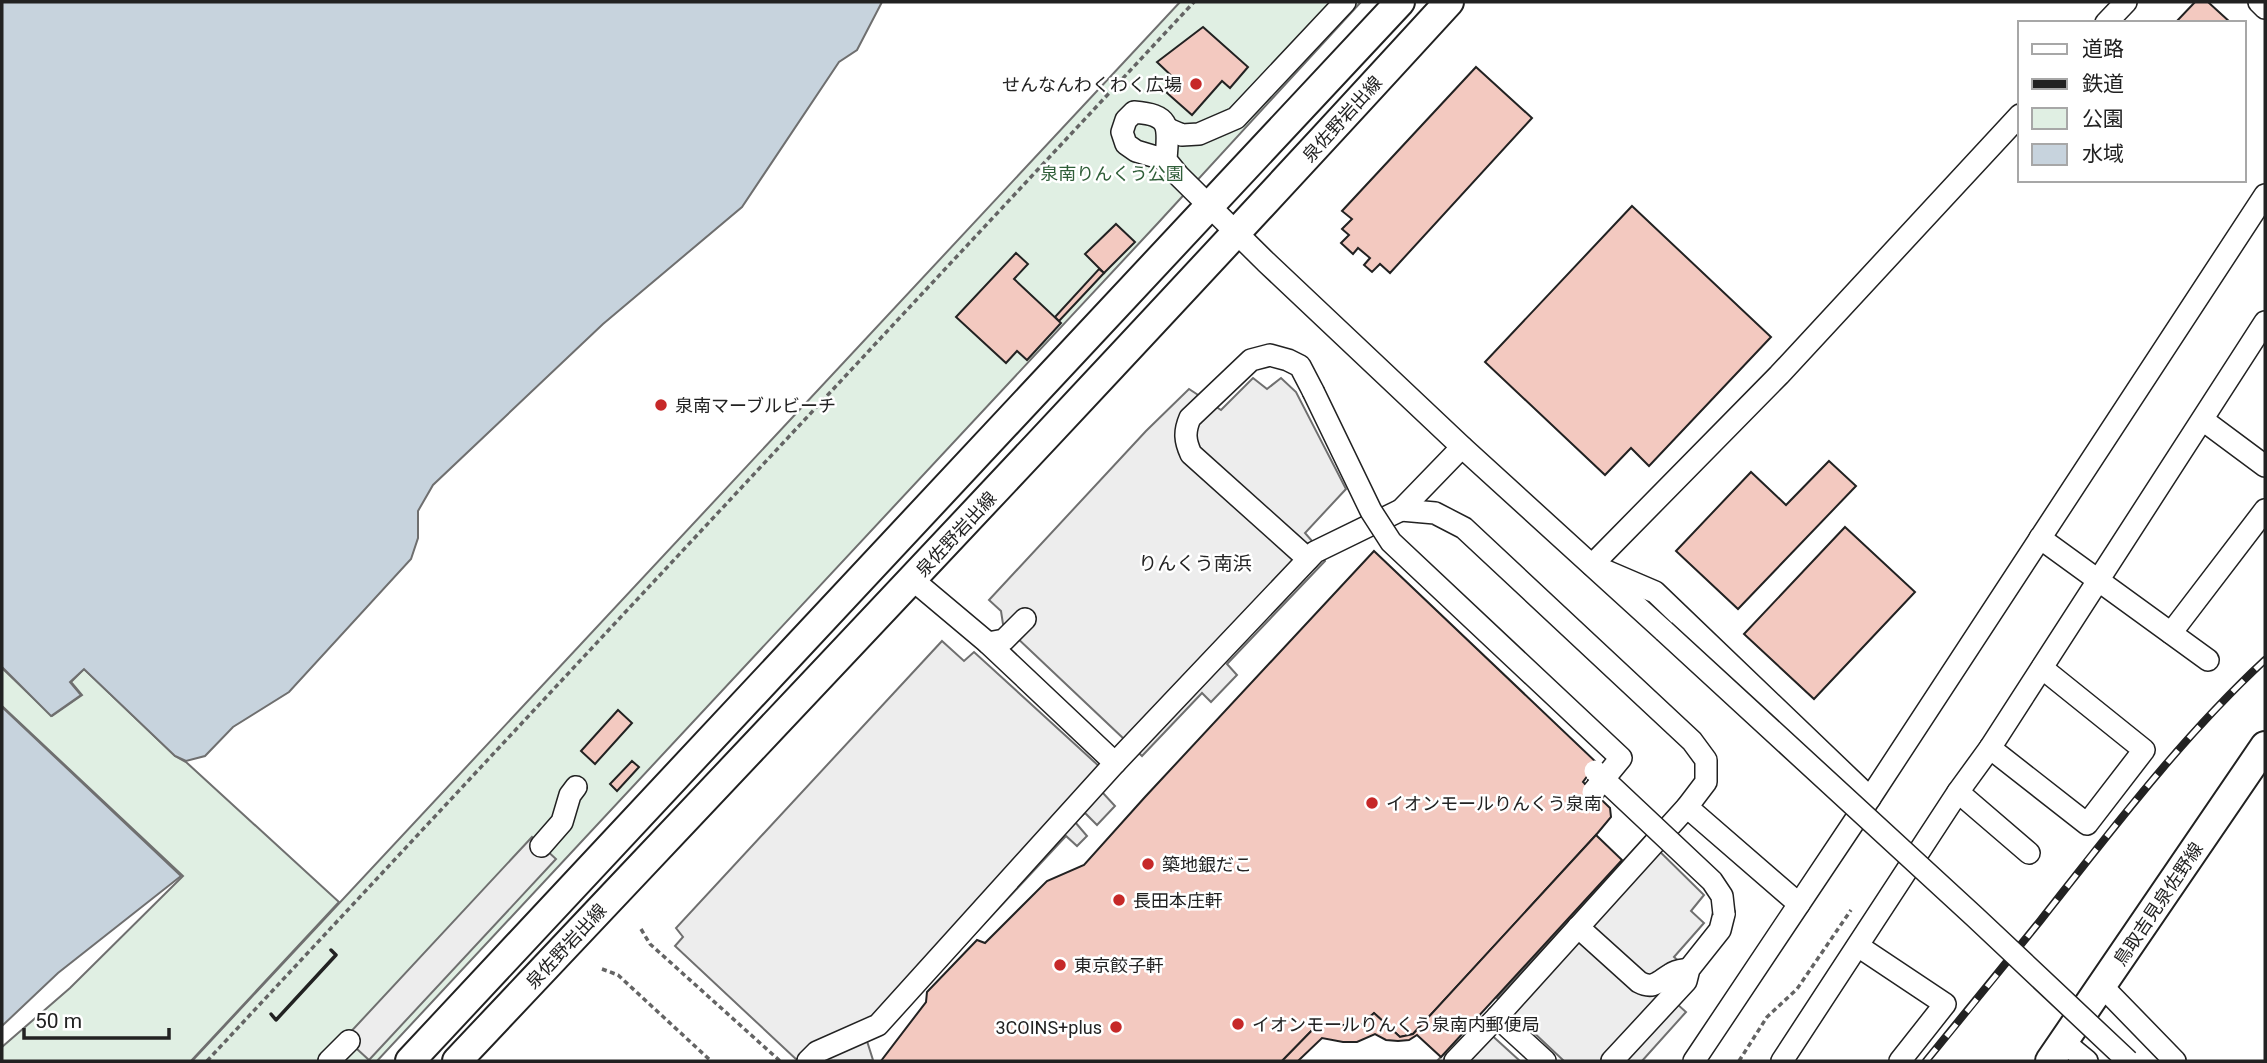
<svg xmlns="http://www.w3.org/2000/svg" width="2267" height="1063" font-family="Roboto,'Noto Sans JP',sans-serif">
<rect width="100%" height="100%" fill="#fff"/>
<g fill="#e0efe3" stroke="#6f6f6f" stroke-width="2">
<polygon points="1180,2 1361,2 1158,223 377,1061 192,1061"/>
<polygon points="2,668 52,716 82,695 71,682 84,669 175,756 186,762 339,902 191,1061 2,1061 2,1047 70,988 183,876 2,706"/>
</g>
<g fill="#ededed" stroke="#6f6f6f" stroke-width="2">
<polygon points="1253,378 1267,389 1281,378 1296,392 1346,489 1305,533 1320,550 1325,561 1227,664 1237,675 1211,702 1202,693 1142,756 1012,633 1003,624 1001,611 989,600 1146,431 1189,389 1221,410"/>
<polygon points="942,641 964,661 974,652 1113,779 1102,792 1115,806 1097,825 1085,813 1075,822 1087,836 1077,846 1066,836 882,1034 867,1041 873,1060 798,1061 675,946 683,937 676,928"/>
<polygon points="532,837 556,859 369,1060 345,1038"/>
<polygon points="1645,837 1704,895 1691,911 1704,923 1674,957 1698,978 1677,1004 1686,1012 1642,1061 1564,1061 1497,998"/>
<polygon points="1475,1020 1520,1061 1437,1061"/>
</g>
<g fill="#c7d3dd" stroke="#6f6f6f" stroke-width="2">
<polygon points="2,2 882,2 857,50 839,62 742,207 603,324 433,485 418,511 418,538 411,559 289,692 233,727 205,756 186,761 175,756 84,669 70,682 81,695 51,716 2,667"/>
<polygon points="2,707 181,876 58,973 2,1026"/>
</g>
<g fill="#f3c9c0" stroke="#222" stroke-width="2">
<polygon points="2195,2 2208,2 2231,23 2175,23"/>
<polygon points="1203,27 1248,67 1230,88 1222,81 1192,115 1167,93 1177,81 1157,62"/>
<polygon points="1476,67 1532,118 1390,273 1380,264 1372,272 1364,265 1370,258 1358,248 1353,254 1341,243 1349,235 1342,229 1352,219 1342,211"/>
<polygon points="1632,206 1771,337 1649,466 1631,448 1605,475 1485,362"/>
<polygon points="1116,224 1135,242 1104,273 1085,254"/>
<polygon points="1016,253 1028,264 1014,279 1061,323 1027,360 1017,351 1006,363 956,317"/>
<polygon points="1099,269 1104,273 1059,321 1055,317"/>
<polygon points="1829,461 1856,486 1738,609 1676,551 1751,472 1786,505"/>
<polygon points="1845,527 1915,592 1814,699 1744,634"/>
<polygon points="1374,551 1597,763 1583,782 1610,808 1611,817 1596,835 1413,1034 1400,1037 1374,1013 1361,1025 1335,1025 1320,1022 1282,1061 881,1061 926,1002 927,992 977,940 985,943 1047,881 1084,865 1145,797"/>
<polygon points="618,710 632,723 595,764 581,751"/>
<polygon points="632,761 639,767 617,791 610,784"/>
<polygon points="1596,835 1622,860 1441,1057 1417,1035 1409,1040 1398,1041 1386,1040 1375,1034 1357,1042 1343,1042 1322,1038 1298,1061 1282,1061 1320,1022 1335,1025 1361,1025 1374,1013 1400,1037 1413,1034"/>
</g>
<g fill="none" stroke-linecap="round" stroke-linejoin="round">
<g stroke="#222" stroke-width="24">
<g id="minor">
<polyline points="2259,2 2265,8"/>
<polyline points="2106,23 2126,2"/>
<polyline points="1168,129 1182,135 1199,134 1236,118 1345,2"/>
<path d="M1166,160C1168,128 1173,115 1134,112L1126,120L1122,132L1126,144L1136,151L1166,160L1179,176L1266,262L1462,447L1664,631"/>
<polyline points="2203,420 2265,466"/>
<polyline points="1401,510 1435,513 1464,528 1692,741 1706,760 1706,782 1687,807 1497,1017 1455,1061"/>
<polyline points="2040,538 2208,660"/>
<path d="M1308,559L1191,454C1185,441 1184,432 1190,418L1251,360L1270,355L1288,360L1300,366L1313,391"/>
<polyline points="913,580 988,643 1115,763"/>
<polyline points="2171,633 2265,510"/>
<polyline points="988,643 1004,640 1025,619"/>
<polyline points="1990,748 2087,824 2144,750 2042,668"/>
<polyline points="1958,792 2029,853"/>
<polyline points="1870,798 1655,592 1592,565 1779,375 2020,115"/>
<polyline points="1687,807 1799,904"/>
<polyline points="541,846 562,822 570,795 576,787"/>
<path d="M1578,927L1639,982C1654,990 1659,981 1671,974C1676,970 1683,970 1689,969"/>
<polyline points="1858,946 1945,1004 1900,1061"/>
<polyline points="2102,986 2175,1061"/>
<polyline points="1497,1017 1545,1061"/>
<polyline points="2064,1042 2087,1061"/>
<polyline points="329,1061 349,1041"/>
<polyline points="808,1061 817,1052 878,1025 1115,763 1315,552 1401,510 1462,447"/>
<polyline points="1612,1061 1686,981 1689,969 1720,930 1724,914"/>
<polyline points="1694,1061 1870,798 2265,195"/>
<polyline points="1782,1061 1958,792 1990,748 2265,322"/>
</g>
</g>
<g stroke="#222" stroke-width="32">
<g id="major">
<polyline points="410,1061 1400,2"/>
<path d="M457,1061C789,709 1122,359 1449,2"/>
<polyline points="2050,1061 2265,746"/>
</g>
</g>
<g stroke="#646464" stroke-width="3.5" stroke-dasharray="5 3.5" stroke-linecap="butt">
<polyline points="641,929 650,944 780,1061"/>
<polyline points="602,969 618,975 711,1061"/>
<polyline points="207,1061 1194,2"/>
<polyline points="1739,1061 1767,1017 1797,989 1851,910"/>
</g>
<use href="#minor" stroke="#fff" stroke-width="21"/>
<use href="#major" stroke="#fff" stroke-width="28"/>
<g stroke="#222" stroke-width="8">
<path id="rail" d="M1926,1061C1964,1015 2002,968 2040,921C2111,831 2180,739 2265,660"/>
</g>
<use href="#rail" stroke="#fff" stroke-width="5" stroke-dasharray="16" stroke-linecap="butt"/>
<g stroke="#222" stroke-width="24" stroke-linecap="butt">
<g id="minor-bridge">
<polyline points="1313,391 1371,511 1391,542 1621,758 1593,792"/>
<polyline points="1664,631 1975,917 2128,1061"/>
<polyline points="1595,771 1712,881 1722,896 1724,914"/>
</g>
</g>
<use href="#minor-bridge" stroke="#fff" stroke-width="21"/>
<polyline stroke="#222" stroke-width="3.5" points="271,1014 276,1020 336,955 331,950"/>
</g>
<g fill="#c62828" stroke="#fff" stroke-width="2.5">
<circle cx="1196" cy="84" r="7"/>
<circle cx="661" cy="405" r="7"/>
<circle cx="1372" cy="803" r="7"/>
<circle cx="1148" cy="864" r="7"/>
<circle cx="1119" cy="900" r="7"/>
<circle cx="1060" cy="965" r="7"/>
<circle cx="1238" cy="1024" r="7"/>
<circle cx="1116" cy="1027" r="7"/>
</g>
<g text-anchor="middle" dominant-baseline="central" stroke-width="5" stroke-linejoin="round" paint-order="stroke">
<g font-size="18" fill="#222" stroke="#fff" text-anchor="start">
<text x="1182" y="84" text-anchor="end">せんなんわくわく広場</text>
<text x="675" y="405">泉南マーブルビーチ</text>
<text x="1386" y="803">イオンモールりんくう泉南</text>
<text x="1162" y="864">築地銀だこ</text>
<text x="1133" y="900">長田本庄軒</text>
<text x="1074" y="965">東京餃子軒</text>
<text x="1252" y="1024">イオンモールりんくう泉南内郵便局</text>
<text x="1102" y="1027" text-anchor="end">3COINS+plus</text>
</g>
<g font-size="18" fill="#222" stroke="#fff">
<text transform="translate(1342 119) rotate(-48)">泉佐野岩出線</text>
<text transform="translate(956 534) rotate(-47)">泉佐野岩出線</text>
<text transform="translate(2158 904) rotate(-56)">鳥取吉見泉佐野線</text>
<text transform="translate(566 946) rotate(-47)">泉佐野岩出線</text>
</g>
<g font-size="18" fill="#2f5e38" stroke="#fff">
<text x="1112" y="173">泉南りんくう公園</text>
</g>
<g font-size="19" fill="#222" stroke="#fff">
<text x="1195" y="563">りんくう南浜</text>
</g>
</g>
<rect width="2267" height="1063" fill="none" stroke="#222222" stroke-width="7"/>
<rect x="2018" y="21" width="228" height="161" fill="#ffffff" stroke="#a7a7a7" stroke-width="2"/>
<rect x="2032" y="44" width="35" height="10" fill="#ffffff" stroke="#a7a7a7" stroke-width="2"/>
<text x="2082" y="56" font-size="21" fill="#222222">道路</text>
<rect x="2032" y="79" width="35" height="10" fill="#222222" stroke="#a7a7a7" stroke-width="2"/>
<text x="2082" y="91" font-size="21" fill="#222222">鉄道</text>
<rect x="2032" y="108" width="35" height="21" fill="#e0efe3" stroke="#a7a7a7" stroke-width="2"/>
<text x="2082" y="126" font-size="21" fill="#222222">公園</text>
<rect x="2032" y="144" width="35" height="21" fill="#c7d3dd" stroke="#a7a7a7" stroke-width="2"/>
<text x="2082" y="161" font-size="21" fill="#222222">水域</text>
<path d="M24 1028v10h145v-10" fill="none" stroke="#222222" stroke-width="3.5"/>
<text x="35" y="1028" font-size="21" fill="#222222" stroke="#ffffff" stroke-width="5" paint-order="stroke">50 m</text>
</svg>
